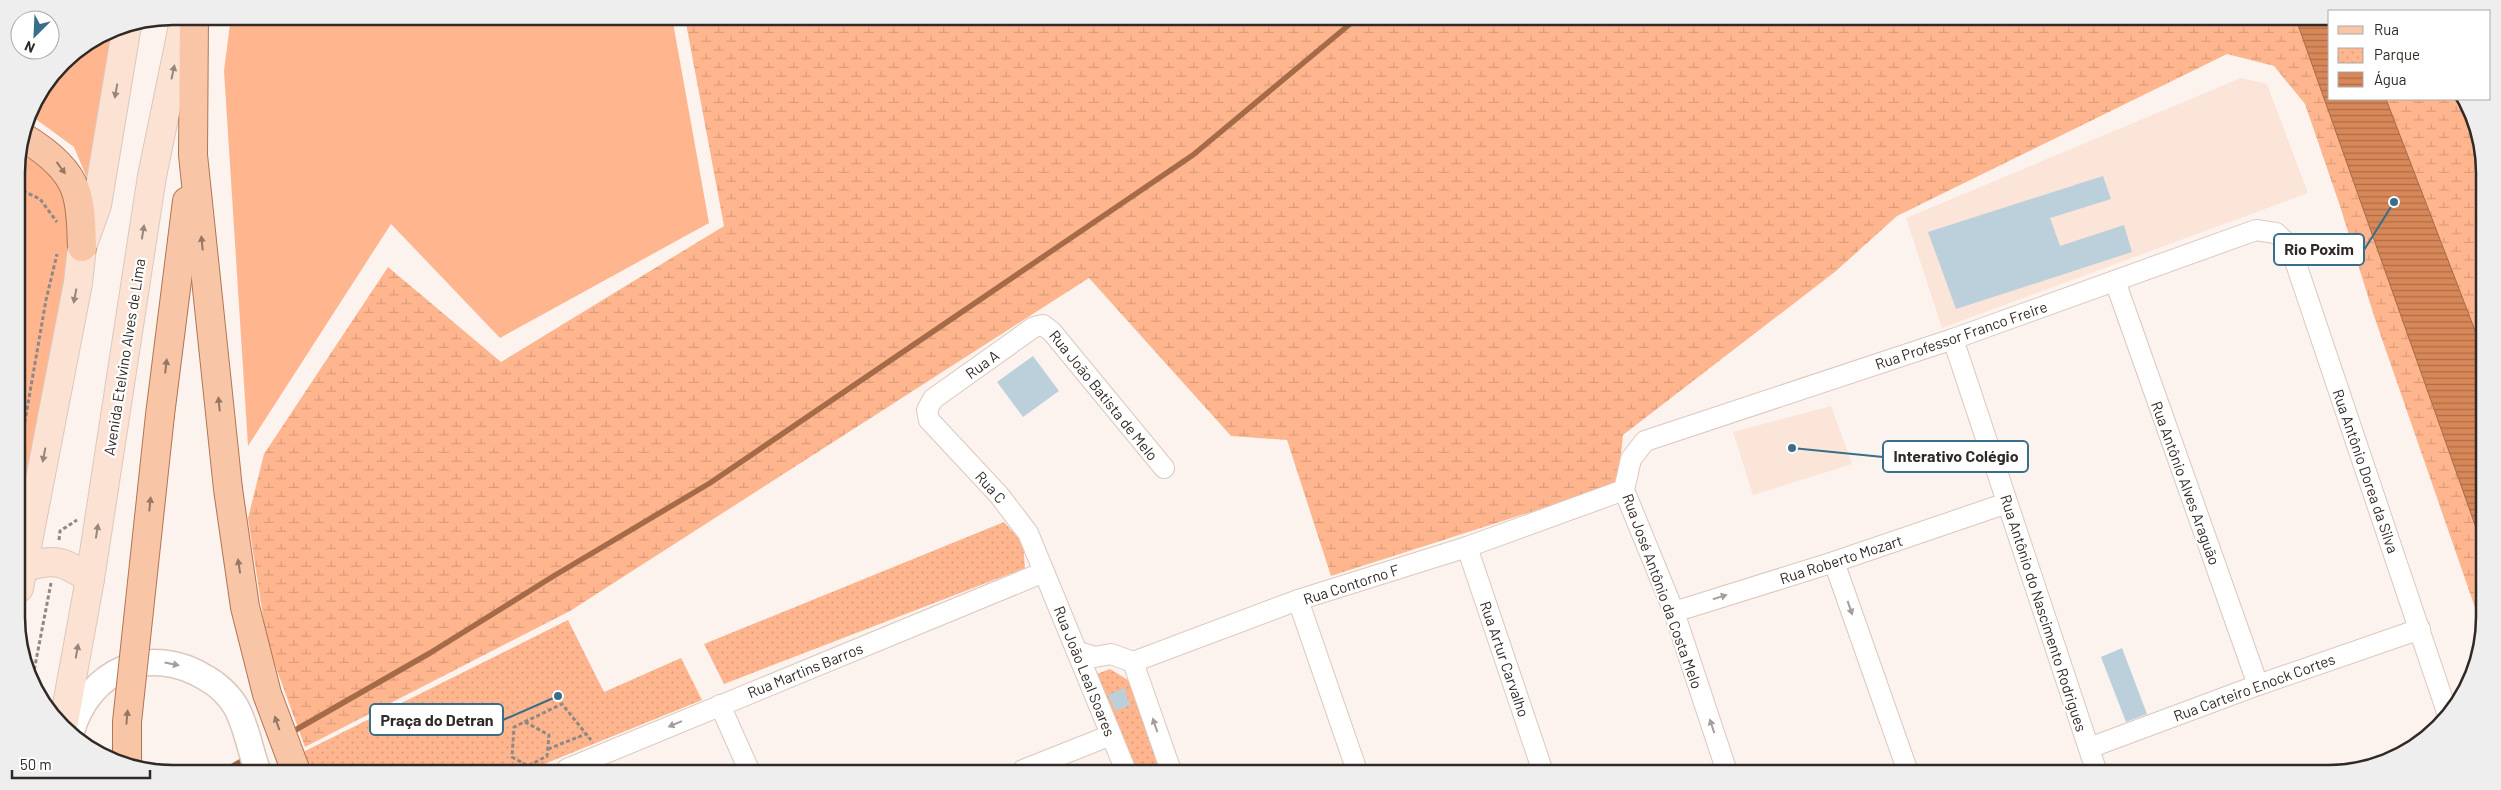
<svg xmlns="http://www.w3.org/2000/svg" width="2501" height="790" font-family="Barlow,sans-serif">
<defs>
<pattern id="wetland-marsh" width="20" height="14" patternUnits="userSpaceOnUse" patternTransform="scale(1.25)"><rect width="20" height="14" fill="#ffb68e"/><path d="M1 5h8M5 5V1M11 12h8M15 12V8" fill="none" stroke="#db9c7a"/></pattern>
<pattern id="park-dots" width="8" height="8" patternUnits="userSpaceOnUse" patternTransform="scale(1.25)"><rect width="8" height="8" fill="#ffb68e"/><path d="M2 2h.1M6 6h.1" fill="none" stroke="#db9c7a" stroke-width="1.8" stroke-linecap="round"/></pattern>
<pattern id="water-rules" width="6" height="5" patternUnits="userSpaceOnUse" patternTransform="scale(1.25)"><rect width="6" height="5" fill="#d78758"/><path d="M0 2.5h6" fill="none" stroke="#af6e49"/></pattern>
</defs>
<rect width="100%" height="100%" fill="#fcf3ef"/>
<g fill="#fbe4d8">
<polygon points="2241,78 2267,84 2308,193 1942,328 1906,218"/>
<polygon points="1831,406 1852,464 1753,495 1733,432"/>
</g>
<g fill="#ffb68e">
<polygon points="231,16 672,17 709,223 500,338 391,224 248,446 224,71"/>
<polygon points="113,28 89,183 74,147 37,120 29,118 32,104 62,63"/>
<polygon points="19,154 42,165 81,215 19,560 17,163"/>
</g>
<polygon fill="url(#wetland-marsh)" points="685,18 2330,22 2330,99 2460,99 2482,143 2480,622 2374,316 2340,206 2305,104 2274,66 2227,54 1897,216 1836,271 1623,435 1618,484 1331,576 1287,440 1231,436 1089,278 570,611 305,747 267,643 248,518 264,454 388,267 501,362 724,226"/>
<g fill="url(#park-dots)">
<polygon points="1004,522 1023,543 1025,568 724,684 704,644"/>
<polygon points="568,620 604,692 681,658 702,700 532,769 305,769 299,754"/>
<polygon points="1110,669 1133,683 1167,771 1133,771 1094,675"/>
</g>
<polygon fill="url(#water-rules)" stroke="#a56b49" points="2297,22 2330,22 2330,99 2386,99 2481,346 2480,539"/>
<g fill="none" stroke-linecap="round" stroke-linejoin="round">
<g stroke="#a56b49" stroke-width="5.5">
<polyline points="292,732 430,653 552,577 710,483 1193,155 1356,19"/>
<polyline points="228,769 243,760"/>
</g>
</g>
<g fill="#bbd0db">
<polygon points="2103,176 2111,199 2050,218 2060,246 2124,225 2132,252 1956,309 1928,232"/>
<polygon points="1033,356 1059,391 1023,417 997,382"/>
<polygon points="2122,648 2147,714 2126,722 2101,657"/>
<polygon points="1124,688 1130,705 1116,711 1108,695"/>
</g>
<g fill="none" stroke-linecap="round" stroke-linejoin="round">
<g stroke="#dcc7bc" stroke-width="22">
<g id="minor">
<polyline points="2115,281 2258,685"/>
<polyline points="1953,339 2097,773"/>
<polyline points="1467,547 1543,772"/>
<polyline points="1834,562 1908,772"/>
<polyline points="1298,600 1357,771"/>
<polyline points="1674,612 1834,562 2007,503"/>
<polyline points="1079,652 1095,657 1111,654 1133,662 1298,600 1467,547 1624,490"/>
<polyline points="1133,662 1171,771"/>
<polyline points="720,705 749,770"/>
<polyline points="2089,748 2258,685 2420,629"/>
<polyline points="567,769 1044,572"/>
<polyline points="1023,770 1111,735"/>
<polyline points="1126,771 1028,533 999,495 929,420 927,410 933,399 1034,327 1043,325 1052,332 1164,468"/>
<polyline points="1727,772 1674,612 1624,490 1631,459 1645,441 1953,339 2256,230 2276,233 2290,246 2448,715"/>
</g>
</g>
<g stroke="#dcc7bc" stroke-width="28">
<path id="tertiary" d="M71,733C88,670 150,643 206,678C217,684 229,695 236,707C246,725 250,749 257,769"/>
</g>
<g stroke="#dcc7bc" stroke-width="30">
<g id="secondary">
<path d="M22,568C55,558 62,560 90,579"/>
<polyline points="19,588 78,283 82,247 97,205 127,25"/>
<polyline points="63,727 90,579 152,176 185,16"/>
</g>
</g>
<g stroke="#b07553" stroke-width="30">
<g id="primary">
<polyline points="194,16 193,155 228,489 245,607 267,694 295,769"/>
<path d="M23,137C43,149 67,167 75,189C82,207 81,229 82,247"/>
<polyline points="160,415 187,201"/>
</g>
</g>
<g stroke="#908884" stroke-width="3" stroke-dasharray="4 2.5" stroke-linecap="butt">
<polyline points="17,188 40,199 57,222"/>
<polyline points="18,461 46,300 57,254"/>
<polyline points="59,540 60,531 77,520"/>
<polyline points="33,676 51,583"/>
<polyline points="525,722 549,735 547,756 528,766 512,757 514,727 562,704 591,740"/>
<polyline points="548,749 586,734"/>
</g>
<use href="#minor" stroke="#fff" stroke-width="20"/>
<use href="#tertiary" stroke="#fff" stroke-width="25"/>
<use href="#secondary" stroke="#fce2d3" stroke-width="28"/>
<use href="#primary" stroke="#f9c5a7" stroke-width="28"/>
<g stroke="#b07553" stroke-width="30" stroke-linecap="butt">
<polyline id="primary-bridge" points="127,766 127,722 160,415"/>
</g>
<use href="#primary-bridge" stroke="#f9c5a7" stroke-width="28"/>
</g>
<defs><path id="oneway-solid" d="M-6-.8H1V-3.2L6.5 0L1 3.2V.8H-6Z" transform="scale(1.25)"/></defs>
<g fill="#96867c">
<use href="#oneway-solid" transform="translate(173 72) rotate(-78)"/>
<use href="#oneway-solid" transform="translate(116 91) rotate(100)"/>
<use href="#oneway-solid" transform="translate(143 232) rotate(-81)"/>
<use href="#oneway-solid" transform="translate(75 296) rotate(101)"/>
<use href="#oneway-solid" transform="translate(44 455) rotate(101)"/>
<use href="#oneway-solid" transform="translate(97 531) rotate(-81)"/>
<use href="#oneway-solid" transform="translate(77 651) rotate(-80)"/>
</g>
<g fill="#957766">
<use href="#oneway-solid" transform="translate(61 168) rotate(54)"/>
<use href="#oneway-solid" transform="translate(202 243) rotate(-96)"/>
<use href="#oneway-solid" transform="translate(166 366) rotate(-83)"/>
<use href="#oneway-solid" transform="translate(219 404) rotate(-96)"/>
<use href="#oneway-solid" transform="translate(150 504) rotate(-84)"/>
<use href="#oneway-solid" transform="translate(239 566) rotate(-99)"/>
<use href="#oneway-solid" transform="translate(127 717) rotate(-85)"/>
<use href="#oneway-solid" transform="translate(277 723) rotate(-109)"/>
</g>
<g fill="#a29f9d">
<use href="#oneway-solid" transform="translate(1720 597) rotate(-17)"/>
<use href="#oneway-solid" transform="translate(1850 608) rotate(71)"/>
<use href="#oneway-solid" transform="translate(172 664) rotate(11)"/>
<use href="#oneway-solid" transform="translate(675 724) rotate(157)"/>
<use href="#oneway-solid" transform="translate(1155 725) rotate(-109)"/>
<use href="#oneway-solid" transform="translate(1712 726) rotate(-108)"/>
</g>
<g text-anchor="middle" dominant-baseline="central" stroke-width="4.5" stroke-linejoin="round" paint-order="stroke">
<g font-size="15" fill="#312925" stroke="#fff">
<text transform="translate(1961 335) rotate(-19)">Rua Professor Franco Freire</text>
<text transform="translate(124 357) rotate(-81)">Avenida Etelvino Alves de Lima</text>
<text transform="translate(982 364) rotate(-36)">Rua A</text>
<text transform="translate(1104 395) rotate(51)">Rua João Batista de Melo</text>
<text transform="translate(2366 471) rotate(71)">Rua Antônio Dorea da Silva</text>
<text transform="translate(2186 483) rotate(70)">Rua Antônio Alves Araguão</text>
<text transform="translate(991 487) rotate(48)">Rua C</text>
<text transform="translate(1841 559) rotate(-18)">Rua Roberto Mozart</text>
<text transform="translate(1351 584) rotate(-18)">Rua Contorno F</text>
<text transform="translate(1663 591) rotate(70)">Rua José Antônio da Costa Melo</text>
<text transform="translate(2044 613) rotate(72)">Rua Antônio do Nascimento Rodrigues</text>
<text transform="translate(1505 659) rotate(71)">Rua Artur Carvalho</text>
<text transform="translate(805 670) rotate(-22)">Rua Martins Barros</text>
<text transform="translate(1085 671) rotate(68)">Rua João Leal Soares</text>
<text transform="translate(2254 687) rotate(-20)">Rua Carteiro Enock Cortes</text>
</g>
</g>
<path d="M0 0H2501V790H0ZM173 25H2328A148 148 0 0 1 2476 173V617A148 148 0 0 1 2328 765H173A148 148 0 0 1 25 617V173A148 148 0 0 1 173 25Z" fill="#efeeee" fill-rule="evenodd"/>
<path fill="none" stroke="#312925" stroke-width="2.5" d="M173 25H2328A148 148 0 0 1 2476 173V617A148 148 0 0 1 2328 765H173A148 148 0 0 1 25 617V173A148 148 0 0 1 173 25Z"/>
<path fill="none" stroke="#386e8a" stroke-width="2" d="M2394 202L2364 250M1792 448L1883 457M558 696L503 720"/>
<g fill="#386e8a" stroke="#fff" stroke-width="2">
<circle cx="2394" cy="202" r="5"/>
<circle cx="1792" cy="448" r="5"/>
<circle cx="558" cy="696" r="5"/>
</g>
<g fill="#fff" stroke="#386e8a" stroke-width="2">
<rect x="2274" y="234" width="90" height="31" rx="5"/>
<rect x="1883" y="441" width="145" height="31" rx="5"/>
<rect x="370" y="704" width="133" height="31" rx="5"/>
</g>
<g font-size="16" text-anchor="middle" font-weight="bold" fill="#312925">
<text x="2319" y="255">Rio Poxim</text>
<text x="1956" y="462">Interativo Colégio</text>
<text x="437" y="726">Praça do Detran</text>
</g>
<rect x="2328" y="10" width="162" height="90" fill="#ffffff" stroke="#ada9a8"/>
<rect x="2338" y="26" width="25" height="8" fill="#f9c5a7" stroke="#ada9a8"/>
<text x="2374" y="35" font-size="15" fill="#312925">Rua</text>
<rect x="2338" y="48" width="25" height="15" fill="url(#park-dots)" stroke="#ada9a8"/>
<text x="2374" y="60" font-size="15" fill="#312925">Parque</text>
<rect x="2338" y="72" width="25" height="15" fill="url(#water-rules)" stroke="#ada9a8"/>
<text x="2374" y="85" font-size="15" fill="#312925">Água</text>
<g transform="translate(35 35) rotate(204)"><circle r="24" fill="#ffffff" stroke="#ada9a8"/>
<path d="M0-4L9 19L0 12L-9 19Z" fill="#386e8a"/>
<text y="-8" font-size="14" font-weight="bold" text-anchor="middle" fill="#312925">N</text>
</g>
<path d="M12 770v8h138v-8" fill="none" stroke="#312925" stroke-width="2.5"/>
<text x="20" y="770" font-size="15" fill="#312925" stroke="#ffffff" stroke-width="4" paint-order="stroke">50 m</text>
</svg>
